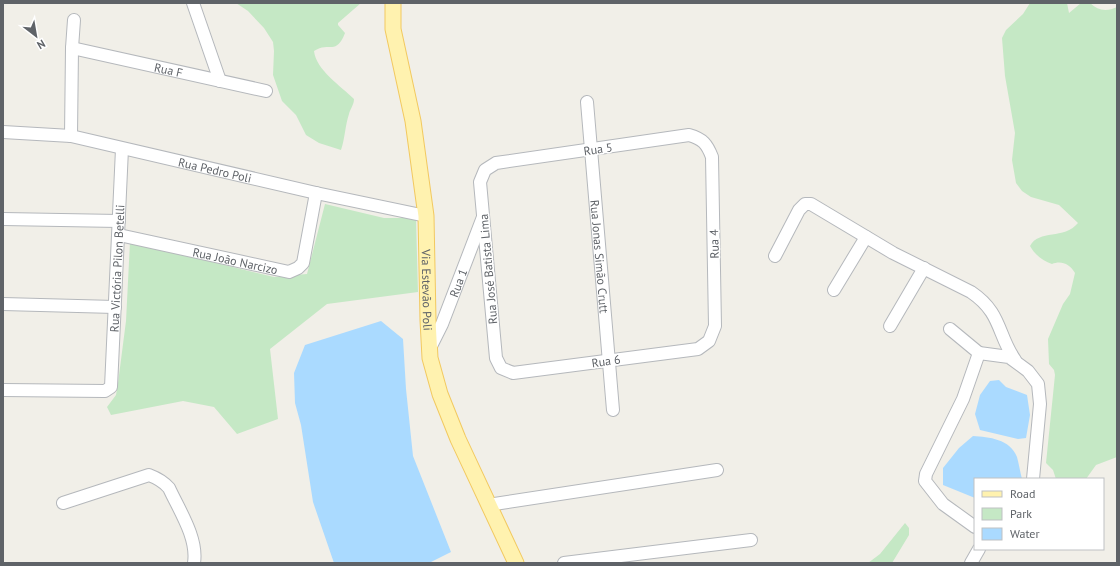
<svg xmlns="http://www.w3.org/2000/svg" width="1120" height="566" font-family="'PT Sans',sans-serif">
<rect width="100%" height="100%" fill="#f1efe8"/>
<g fill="#c5e8c5">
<path d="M236,3H361L338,23V25L345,33C336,56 330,41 314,51C316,70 341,86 354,99C354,105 350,109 349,114C345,126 345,138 341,150L319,143L306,135L296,115L282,101L273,75L274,51L273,42L264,28L248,11Z"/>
<path d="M1030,3H1067L1069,13L1081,3H1090C1098,11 1107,12 1117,7V457L1096,465L1086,479H1056L1053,470L1046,463L1055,375L1054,370L1049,364L1048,339L1063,304L1070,294L1075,273C1070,264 1061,260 1052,264C1043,261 1035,255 1030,246C1039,229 1064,240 1078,223L1059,205L1031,197L1022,191L1016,183L1012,160L1015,133L1005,76L1002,38L1006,30L1023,14Z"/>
<polygon points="325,204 384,218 416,218 418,292 327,304 270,349 278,419 237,434 214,407 183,401 111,415 107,407 116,395 118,383 126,321 130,242 274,277 307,274"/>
<polygon points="905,523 909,528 909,535 892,563 868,563 880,554"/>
</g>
<g fill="#aadaff">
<polygon points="381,321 403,339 406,389 413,456 451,552 429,563 334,563 313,502 301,425 295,403 294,373 305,345"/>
<polygon points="999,380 1006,387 1027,395 1030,415 1026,438 1018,439 980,430 975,414 980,395 990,381"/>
<path d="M973,436C989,437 1010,439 1017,457C1019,464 1020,472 1022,479H975V498L943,485V468L959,448Z"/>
</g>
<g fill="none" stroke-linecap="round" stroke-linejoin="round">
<g stroke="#b5b8bc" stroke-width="14">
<g id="minor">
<polyline points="193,3 220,81"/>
<path id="s1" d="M72,48L266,91"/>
<path id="s2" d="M587,102L613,410"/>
<path id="s3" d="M3,132L71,136L316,193L426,216"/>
<path d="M689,135C703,139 707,144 712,157L715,326L709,341L698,349L513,373L501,368L496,358L480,182L485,170L496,163Z"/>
<polyline points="71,136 72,48 74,20"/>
<polyline points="3,219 119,221"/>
<path id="s4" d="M119,235L289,272L298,268L303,263L316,193"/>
<path d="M775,256L799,210L805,204H811L893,253L971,292C1002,313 997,334 1015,360"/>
<polyline points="834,290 866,237"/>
<polyline points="3,304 115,307"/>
<polyline points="890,326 924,268"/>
<polyline points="950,329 979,353 963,399 926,474 925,481 943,504 975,527"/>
<path id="s5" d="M430,348L442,324L483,217"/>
<polyline points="979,353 1009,357 1028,371 1038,384 1040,404 1033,479"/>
<path id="s6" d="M3,390L105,391L111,387L122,149"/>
<path d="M63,503L149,475C157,478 163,481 169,488C179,510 198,538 194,563"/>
<polyline points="488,505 717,470"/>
<polyline points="564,563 751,540"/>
<polyline points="971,563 979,549"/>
</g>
</g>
<g stroke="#f2c960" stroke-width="17">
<g id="major">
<path id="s7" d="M393,3V29L413,121L426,216L428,320L430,358L440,394L458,439L516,563"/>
</g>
</g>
<use href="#minor" stroke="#fff" stroke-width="12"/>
<use href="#major" stroke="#fff2af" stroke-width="15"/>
</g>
<g text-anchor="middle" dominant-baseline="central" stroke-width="3" stroke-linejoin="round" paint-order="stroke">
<g font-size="12" fill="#5f6368" stroke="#fff">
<text stroke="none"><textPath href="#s1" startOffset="99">Rua F</textPath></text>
<text transform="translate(598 149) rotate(-8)">Rua 5</text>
<text stroke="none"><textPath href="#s3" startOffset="216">Rua Pedro Poli</textPath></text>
<text transform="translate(714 244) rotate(-91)">Rua 4</text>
<text stroke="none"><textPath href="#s2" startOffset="155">Rua Jonas Simão Crutt</textPath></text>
<text stroke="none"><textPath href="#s4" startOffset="119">Rua João Narcizo</textPath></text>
<text stroke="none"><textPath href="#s6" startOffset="228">Rua Victória Pilon Betelli</textPath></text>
<text transform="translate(488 269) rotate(-95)">Rua José Batista Lima</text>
<text stroke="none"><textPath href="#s5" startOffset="71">Rua 1</textPath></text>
<text stroke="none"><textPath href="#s7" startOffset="290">Via Estevão Poli</textPath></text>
<text transform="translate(606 361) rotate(-8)">Rua 6</text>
</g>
</g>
<rect width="1120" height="566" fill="none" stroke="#5f6368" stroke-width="8"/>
<rect x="974" y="478" width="130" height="72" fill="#ffffff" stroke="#bfc1c3"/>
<rect x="982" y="491" width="20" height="6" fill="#fff2af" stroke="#bfc1c3"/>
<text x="1010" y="498" font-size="12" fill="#5f6368">Road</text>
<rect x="982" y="508" width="20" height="12" fill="#c5e8c5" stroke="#bfc1c3"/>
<text x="1010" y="518" font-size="12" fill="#5f6368">Park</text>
<rect x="982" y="528" width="20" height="12" fill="#aadaff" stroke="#bfc1c3"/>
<text x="1010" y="538" font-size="12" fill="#5f6368">Water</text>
<g transform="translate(36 36) rotate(149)" stroke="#ffffff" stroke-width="3" paint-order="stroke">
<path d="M0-3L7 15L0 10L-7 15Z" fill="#5f6368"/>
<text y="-6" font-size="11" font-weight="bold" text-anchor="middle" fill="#5f6368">N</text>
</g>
</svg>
